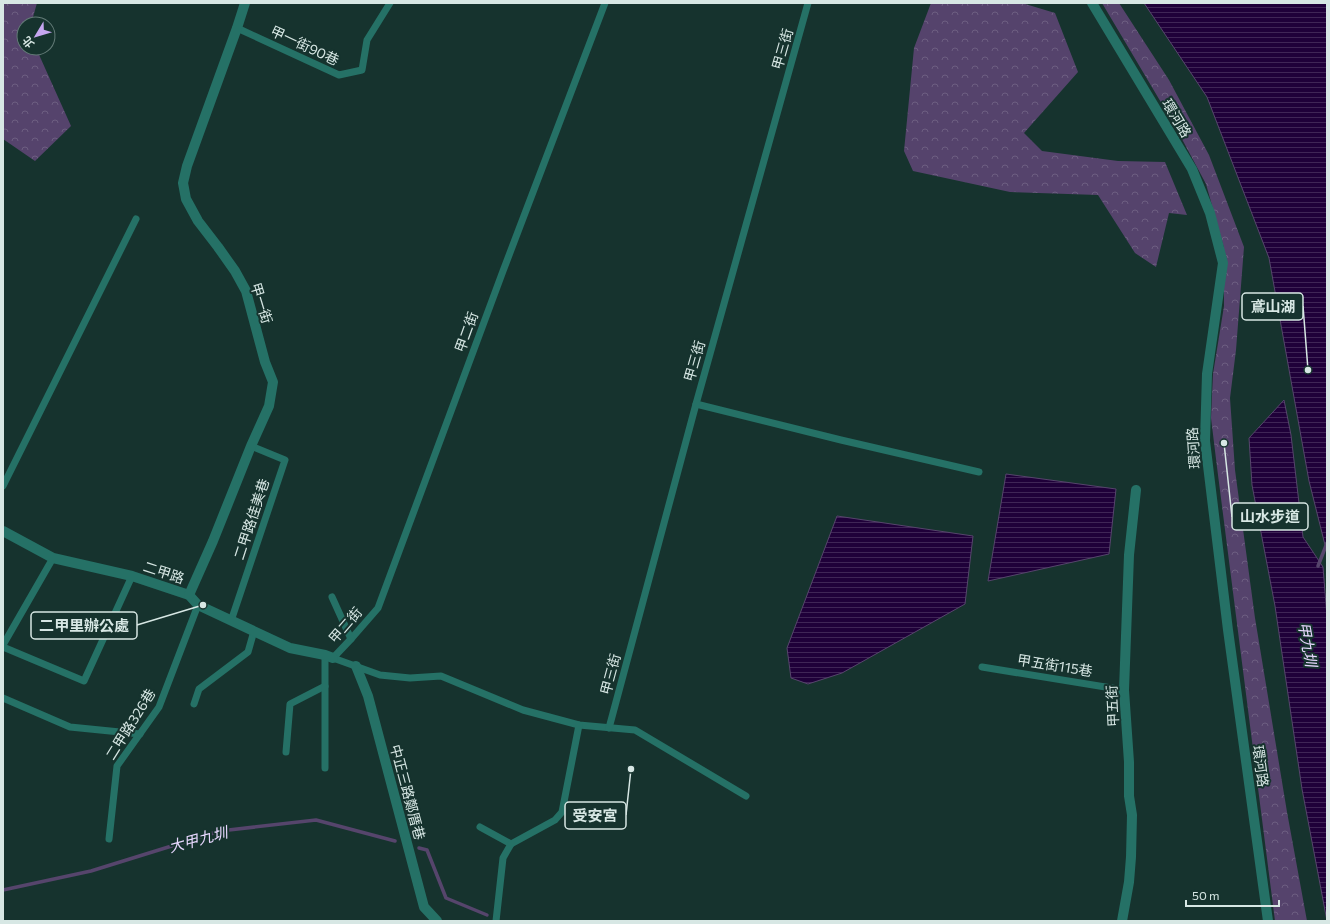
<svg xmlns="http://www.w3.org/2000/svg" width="1330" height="924" font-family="Commissioner,'Noto Sans TC',sans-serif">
<defs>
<pattern id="forest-crowns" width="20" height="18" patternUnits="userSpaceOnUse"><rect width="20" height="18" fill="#55436c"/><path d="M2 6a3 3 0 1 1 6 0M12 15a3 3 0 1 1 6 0" fill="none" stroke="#6d5e81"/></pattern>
<pattern id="water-rules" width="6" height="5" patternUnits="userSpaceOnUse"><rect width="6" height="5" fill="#1f0039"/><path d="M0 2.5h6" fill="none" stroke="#3f2556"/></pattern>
</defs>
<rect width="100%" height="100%" fill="#16332e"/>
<g fill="url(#forest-crowns)">
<polygon points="3,3 37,3 31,24 24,24 24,48 36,48 71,126 35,161 3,139"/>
<polygon points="931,3 1022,3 1055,13 1078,72 1024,133 1042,151 1118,161 1165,162 1187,215 1169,213 1156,267 1135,253 1098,195 1010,192 913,171 904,151 914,48"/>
<polygon points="1102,3 1119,3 1169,80 1209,155 1244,247 1236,350 1230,398 1235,470 1255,618 1287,812 1307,921 1275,921 1217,467 1211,418 1213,374 1224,306 1224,248 1206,184 1175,126"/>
</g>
<g fill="url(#water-rules)" stroke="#56456c">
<polygon points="1144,3 1327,3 1327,553 1309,481 1269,258 1207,97"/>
<polygon points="1284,400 1291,435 1303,537 1323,567 1327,617 1327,921 1302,789 1275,606 1252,485 1249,438"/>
<polygon points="1006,474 1116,489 1109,554 988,581"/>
<polygon points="837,516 973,536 965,604 842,673 808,684 791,678 787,648"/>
</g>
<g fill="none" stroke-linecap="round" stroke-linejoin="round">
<g stroke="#56456c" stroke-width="3.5">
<polyline points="1318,566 1327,543"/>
<polyline points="419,848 427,850 446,898 487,915"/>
<polyline points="3,890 91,871 220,831 316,820 395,841"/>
</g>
<g stroke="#257166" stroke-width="7">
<polyline points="605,3 503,271 378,608 351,639 333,658 380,675 410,678 441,676 523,710 579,725 635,730 746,796"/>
<polyline points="237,28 339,75 362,70 367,40 390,3"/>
<polyline points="696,404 841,440 979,472"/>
<polyline points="3,486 136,219"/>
<polyline points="332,597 351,639"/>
<polyline points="231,621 285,460 251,446"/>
<polyline points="3,645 53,558"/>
<polyline points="3,647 84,681 132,576"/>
<polyline points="982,667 1124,690"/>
<polyline points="3,698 70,727 140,734"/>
<polyline points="194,704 199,689 248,652 254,631"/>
<polyline points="609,728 696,404 808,3"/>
<polyline points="286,752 290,704 325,686"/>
<polyline points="325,768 325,655"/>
<polyline points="480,827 511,844"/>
<polyline points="109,839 117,766 159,707 198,605"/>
<polyline points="496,921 503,858 511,844 555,820 562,812 579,725"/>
</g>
<g stroke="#257166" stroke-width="10">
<polyline points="1092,3 1192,169 1210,213 1223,263 1207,374 1205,441 1228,630 1268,921"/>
<polyline points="3,531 53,558 132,576 189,595 198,605 290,648 325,655 333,658"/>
<polyline points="189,595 213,541 251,446 269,406 273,382 265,362 246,291 235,271 218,247 198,221 186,199 183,183 187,166 237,28 245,3"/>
<polyline points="356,666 368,696 424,907 437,921"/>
<polyline points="1122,921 1129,882 1131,857 1132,815 1129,796 1129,762 1124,690 1129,555 1136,490"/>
</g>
</g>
<g text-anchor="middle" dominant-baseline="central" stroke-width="4" stroke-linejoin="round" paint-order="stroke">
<g font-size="14" fill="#d7e7e4" stroke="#16332e">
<text transform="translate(305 45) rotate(25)">甲一街90巷</text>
<text transform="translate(782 49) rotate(-74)">甲三街</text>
<text transform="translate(1177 118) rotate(59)">環河路</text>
<text transform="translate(262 303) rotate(73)">甲一街</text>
<text transform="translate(466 332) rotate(-70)">甲二街</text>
<text transform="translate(694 361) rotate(-74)">甲三街</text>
<text transform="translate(1193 448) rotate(-94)">環河路</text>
<text transform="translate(251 519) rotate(-72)">二甲路佳美巷</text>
<text transform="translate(164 572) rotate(18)">二甲路</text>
<text transform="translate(345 625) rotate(-49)">甲二街</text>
<text transform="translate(1055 665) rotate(9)">甲五街115巷</text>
<text transform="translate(610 674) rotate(-75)">甲三街</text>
<text transform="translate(1112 706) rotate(-93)">甲五街</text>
<text transform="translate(130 724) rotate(-58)">二甲路326巷</text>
<text transform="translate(1261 766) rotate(82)">環河路</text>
<text transform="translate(408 792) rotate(75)">中正三路鄭厝巷</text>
</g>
<g font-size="15" font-style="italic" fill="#e8d8ff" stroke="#16332e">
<text transform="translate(1308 644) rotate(80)">甲九圳</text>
<text transform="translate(198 839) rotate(-15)">大甲九圳</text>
</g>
</g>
<path fill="none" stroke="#d7e7e4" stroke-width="1.5" d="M1308 370L1303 306M1224 443L1232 517M203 605L137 625M631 769L626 815"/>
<g fill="#d7e7e4" stroke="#16332e" stroke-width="1.5">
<circle cx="1308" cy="370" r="4"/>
<circle cx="1224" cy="443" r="4"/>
<circle cx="203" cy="605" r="4"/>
<circle cx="631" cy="769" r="4"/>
</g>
<g fill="#16332e" stroke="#d7e7e4" stroke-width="1.5">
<rect x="1242" y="293" width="61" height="27" rx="4"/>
<rect x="1232" y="503" width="76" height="27" rx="4"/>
<rect x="31" y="612" width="106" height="27" rx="4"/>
<rect x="565" y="802" width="61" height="27" rx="4"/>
</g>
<g font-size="15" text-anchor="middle" font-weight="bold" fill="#d7e7e4">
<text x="1273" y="312">鳶山湖</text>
<text x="1270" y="522">山水步道</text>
<text x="84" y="631">二甲里辦公處</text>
<text x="595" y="821">受安宮</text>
</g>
<rect width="1330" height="924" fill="none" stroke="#d7e7e4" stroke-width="8"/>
<g transform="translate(36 36) rotate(232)"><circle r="19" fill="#16332e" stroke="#637b77"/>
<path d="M0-3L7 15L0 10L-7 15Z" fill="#c6a6f0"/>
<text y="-6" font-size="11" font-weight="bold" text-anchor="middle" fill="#d7e7e4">北</text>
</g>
<path d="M1186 900v6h93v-6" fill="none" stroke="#d7e7e4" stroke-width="2"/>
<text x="1192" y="900" font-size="12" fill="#d7e7e4" stroke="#16332e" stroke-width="3" paint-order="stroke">50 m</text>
</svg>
